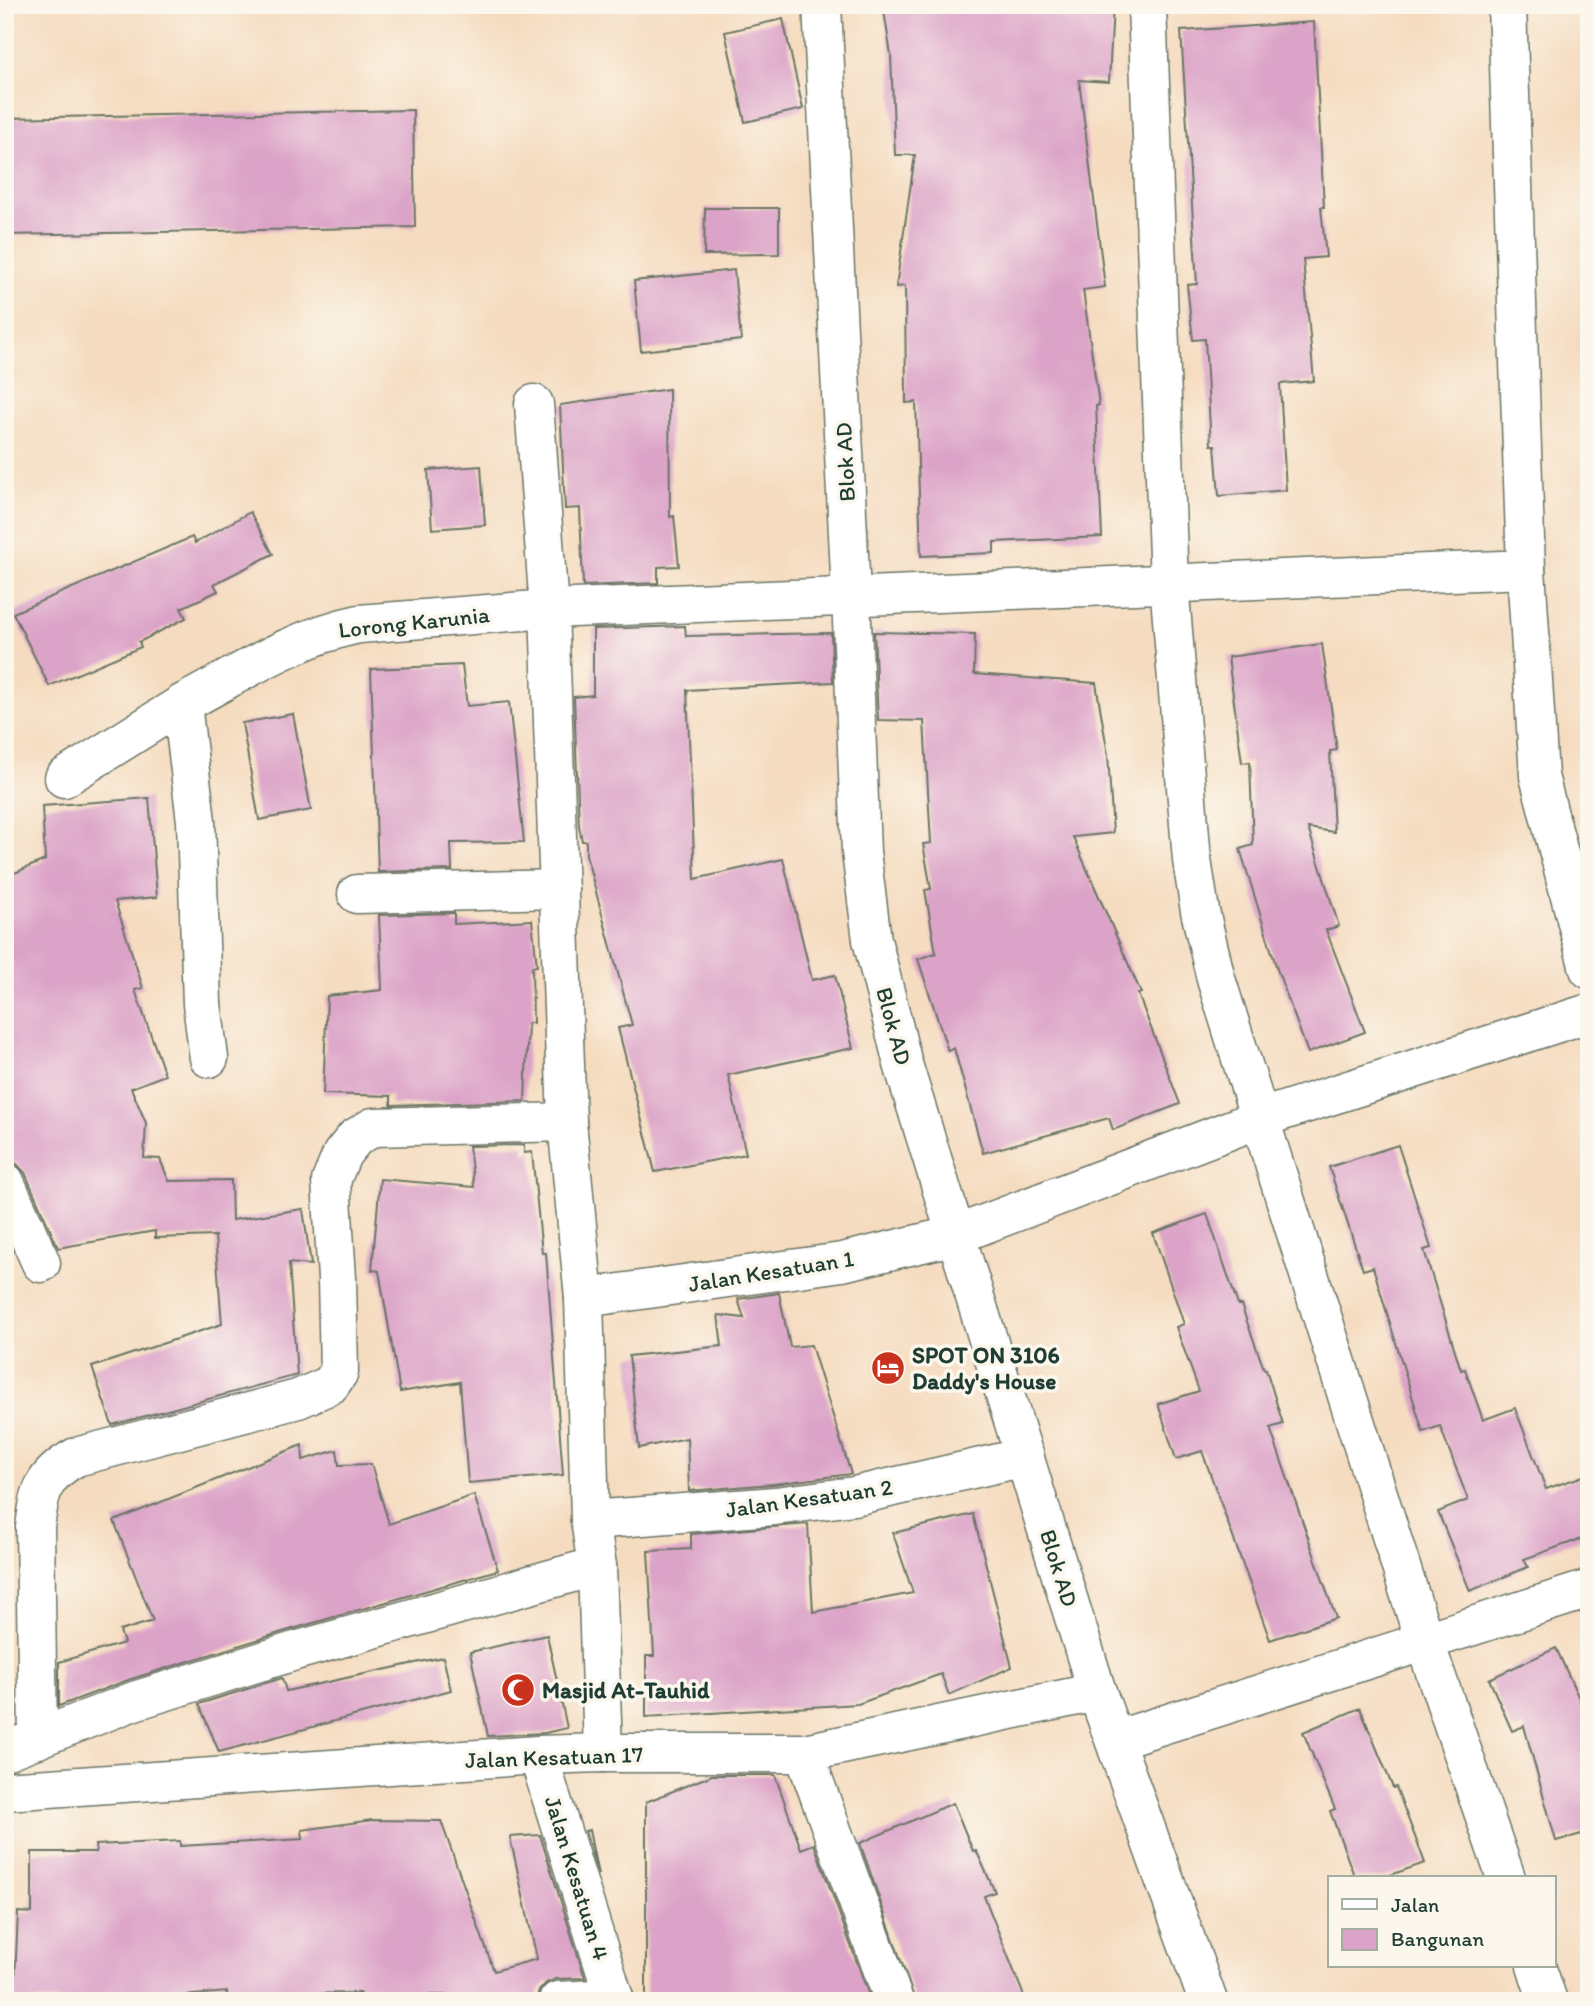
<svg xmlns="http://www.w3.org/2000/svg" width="1594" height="2006" font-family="Itim,sans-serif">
<rect width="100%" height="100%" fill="#fbf7ec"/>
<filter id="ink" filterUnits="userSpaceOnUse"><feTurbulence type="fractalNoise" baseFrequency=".0143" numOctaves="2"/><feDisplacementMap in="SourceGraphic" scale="14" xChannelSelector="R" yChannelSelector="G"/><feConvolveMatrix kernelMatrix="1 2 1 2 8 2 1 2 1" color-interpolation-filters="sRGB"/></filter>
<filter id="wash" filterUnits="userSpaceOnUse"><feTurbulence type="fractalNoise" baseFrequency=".00686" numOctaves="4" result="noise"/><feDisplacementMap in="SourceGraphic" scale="28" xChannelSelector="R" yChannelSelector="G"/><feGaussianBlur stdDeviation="1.57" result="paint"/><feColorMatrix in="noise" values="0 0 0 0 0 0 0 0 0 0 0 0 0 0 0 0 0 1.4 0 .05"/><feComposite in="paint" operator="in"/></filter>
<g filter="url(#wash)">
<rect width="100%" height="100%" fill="#f5dcc0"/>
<g id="blocks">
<g fill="#dca3c8">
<polygon points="883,5 1113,5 1109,82 1079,80 1105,287 1083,290 1099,405 1096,406 1102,537 994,542 994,553 921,556 916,402 906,403 905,286 896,287 915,155 895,155 891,55"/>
<polygon points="783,19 803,109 745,122 725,32"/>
<polygon points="1314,22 1324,207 1321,207 1326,257 1303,259 1314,381 1280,384 1286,490 1219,496 1215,445 1211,445 1205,339 1193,340 1187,285 1197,284 1181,31"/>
<polygon points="413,110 415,227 5,235 5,118"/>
<polygon points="705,208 779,208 779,254 704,255"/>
<polygon points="734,270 741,340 641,351 634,281"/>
<polygon points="669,389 670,517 674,516 679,566 658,567 658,583 583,586 580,508 565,509 560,405"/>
<polygon points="481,466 485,525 432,529 428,470"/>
<polygon points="250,512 273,554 214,584 218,591 181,608 186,618 139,642 141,647 49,686 13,613 192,537 195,543"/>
<polygon points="685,626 686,636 831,633 833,682 687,690 695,879 783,859 812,980 835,975 853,1048 728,1075 746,1154 655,1172 618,1028 632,1025 586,855 586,841 582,841 579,826 574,697 593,695 593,629"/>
<polygon points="874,632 975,634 974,674 1096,683 1108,755 1113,833 1073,837 1141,993 1138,994 1180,1104 1113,1130 1109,1118 983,1153 954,1048 948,1051 918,959 936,953 925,890 931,889 923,844 931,843 924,721 878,720"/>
<polygon points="1322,644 1337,750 1330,751 1334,832 1308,828 1339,926 1326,930 1365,1032 1308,1053 1277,969 1240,849 1253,845 1250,762 1242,763 1228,657"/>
<polygon points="462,665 467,706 509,702 524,842 451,843 452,870 378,872 371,669"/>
<polygon points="293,714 311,810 259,820 242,723"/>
<polygon points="149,798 157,897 115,901 143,988 135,990 165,1075 131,1088 146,1123 144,1158 160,1159 169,1181 231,1180 232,1220 303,1209 311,1265 289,1263 297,1375 112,1425 92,1367 222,1324 215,1236 155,1238 155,1231 58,1248 25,1173 17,1164 5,1160 5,877 45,860 42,806"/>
<polygon points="454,913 454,924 532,920 537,966 532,967 533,1023 528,1023 525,1101 391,1105 391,1096 323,1094 327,996 382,990 379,915"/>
<polygon points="524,1145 524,1153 532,1152 542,1253 546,1253 563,1475 468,1483 460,1382 400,1392 379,1271 372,1270 380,1179 474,1187 469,1146"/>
<polygon points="1398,1145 1431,1248 1424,1250 1461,1370 1465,1369 1483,1420 1515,1408 1546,1489 1589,1474 1589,1536 1524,1559 1528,1567 1470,1591 1438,1512 1468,1500 1440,1426 1423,1432 1373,1267 1363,1270 1329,1167"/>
<polygon points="1207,1214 1238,1305 1241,1305 1264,1369 1266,1369 1283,1424 1270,1428 1336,1618 1270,1640 1202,1451 1176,1459 1158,1404 1199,1391 1176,1327 1184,1324 1153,1233"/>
<polygon points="779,1293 790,1347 811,1345 851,1474 773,1484 689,1491 687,1438 639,1448 629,1356 722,1346 718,1315 744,1318 738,1299"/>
<polygon points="302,1445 303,1460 337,1450 339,1465 371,1464 389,1524 474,1495 498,1570 289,1630 128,1680 59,1706 59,1662 124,1643 120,1631 153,1621 114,1521"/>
<polygon points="973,1514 1012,1667 949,1695 941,1674 858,1704 646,1717 646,1656 654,1656 648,1551 691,1549 691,1534 808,1524 813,1612 913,1593 893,1533"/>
<polygon points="547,1635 567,1728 545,1733 488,1736 470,1652"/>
<polygon points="1556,1648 1589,1720 1589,1832 1556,1841 1524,1726 1512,1731 1489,1679"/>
<polygon points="443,1657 451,1690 219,1752 199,1704 282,1678 286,1691"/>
<polygon points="1360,1708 1393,1788 1396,1787 1425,1863 1382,1878 1355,1878 1330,1811 1335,1809 1303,1732"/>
<polygon points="712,1775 775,1775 801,1849 814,1844 871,2001 646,2001 646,1802"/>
<polygon points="953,1803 973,1851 976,1850 995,1892 984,1896 1026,2001 915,2001 860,1843"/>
<polygon points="372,1820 441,1821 494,1971 537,1959 510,1837 540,1835 585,1978 556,1979 546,1983 539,1991 537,1997 514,2001 457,2001 455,1995 431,1995 360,2000 360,1993 290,1994 255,2001 228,2001 227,1992 124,2001 14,2001 18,1912 32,1913 32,1852 96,1852 95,1845 180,1841 180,1846 303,1839 302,1830"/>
<polygon points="589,1830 598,1875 585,1831"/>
</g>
</g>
</g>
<g filter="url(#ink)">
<use href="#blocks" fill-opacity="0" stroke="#6a7565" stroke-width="2"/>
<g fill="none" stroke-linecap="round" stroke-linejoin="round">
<g stroke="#6a7565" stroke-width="41">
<g id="minor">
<polyline points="822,5 851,595 861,852 872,940 903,1064 1097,1692 1208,2001"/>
<polyline points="1147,5 1169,583 1192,860 1200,911 1216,979 1424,1640 1506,1878"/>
<polyline points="534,404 549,609 567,1122 584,1298 590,1520 597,1566 603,1753"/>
<polyline points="1526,569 1539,776 1589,969"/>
<polyline points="64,778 182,704"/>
<polyline points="357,894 559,889"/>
<path d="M209,1058L202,1004L196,821L182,704C239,674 295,637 359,624L549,609L1526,569L1507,5"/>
<polyline points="5,1182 41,1263"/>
<polyline points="584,1298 842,1262 956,1235 1261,1118 1589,1013"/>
<polyline points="590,1520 775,1506 854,1496 1025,1457"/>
<path d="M38,1739L35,1527C40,1490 42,1476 76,1457L298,1399L330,1385L339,1372L337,1279L331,1181L342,1154L355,1138L373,1127L567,1122"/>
<polyline points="1115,1740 1589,1589"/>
<polyline points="5,1751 134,1701 295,1651 597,1566"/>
<polyline points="804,1753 894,2001"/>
<polyline points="538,1755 615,2001"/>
<polyline points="5,1791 538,1755 603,1753 804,1753 1097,1692"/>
<polyline points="1536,1966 1548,2001"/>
<polyline points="558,2001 614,1998"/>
</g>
</g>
<use href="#minor" stroke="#fff" stroke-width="38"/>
</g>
</g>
<defs>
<g id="hotel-disc" transform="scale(1.75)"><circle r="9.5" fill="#c8321e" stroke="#fbf7ec"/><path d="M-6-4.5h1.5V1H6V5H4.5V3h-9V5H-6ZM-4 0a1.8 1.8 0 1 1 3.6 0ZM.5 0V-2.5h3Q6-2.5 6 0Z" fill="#fff"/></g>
<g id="mosque-disc" transform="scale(1.75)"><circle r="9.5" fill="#c8321e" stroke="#fbf7ec"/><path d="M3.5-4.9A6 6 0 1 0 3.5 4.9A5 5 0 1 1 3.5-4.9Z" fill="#fff"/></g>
</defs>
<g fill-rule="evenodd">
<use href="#hotel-disc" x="888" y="1368"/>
<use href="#mosque-disc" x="518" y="1690"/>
</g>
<g text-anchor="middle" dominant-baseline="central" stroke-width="7" stroke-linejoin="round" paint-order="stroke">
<g font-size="23" fill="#1f3d34" stroke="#fbf7ec">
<text transform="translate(845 462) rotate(-93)">Blok AD</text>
<text transform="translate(414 622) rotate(-6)">Lorong Karunia</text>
<text transform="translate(894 1026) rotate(75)">Blok AD</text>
<text transform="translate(771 1271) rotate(-9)">Jalan Kesatuan 1</text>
<text transform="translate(809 1498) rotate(-8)">Jalan Kesatuan 2</text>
<text transform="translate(1059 1568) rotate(73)">Blok AD</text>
<text transform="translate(554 1757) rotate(-2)">Jalan Kesatuan 17</text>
<text transform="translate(577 1878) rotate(73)">Jalan Kesatuan 4</text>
</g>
<g font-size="23" font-weight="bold" fill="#1f3d34" stroke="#fbf7ec" text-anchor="start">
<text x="912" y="1355">SPOT ON 3106<tspan x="912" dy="26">Daddy's House</tspan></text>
<text x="542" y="1690">Masjid At-Tauhid</text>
</g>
</g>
<rect width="1594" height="2006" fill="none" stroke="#fbf7ec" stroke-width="28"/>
<rect x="1328" y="1876" width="228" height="91" fill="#fbf7ec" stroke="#a3ada2" stroke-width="2"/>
<rect x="1342" y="1899" width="35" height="10" fill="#ffffff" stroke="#a3ada2" stroke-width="2"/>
<text x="1391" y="1912" font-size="21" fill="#1f3d34">Jalan</text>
<rect x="1342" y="1929" width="35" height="21" fill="#dca3c8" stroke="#a3ada2" stroke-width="2"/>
<text x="1391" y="1946" font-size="21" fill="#1f3d34">Bangunan</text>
</svg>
